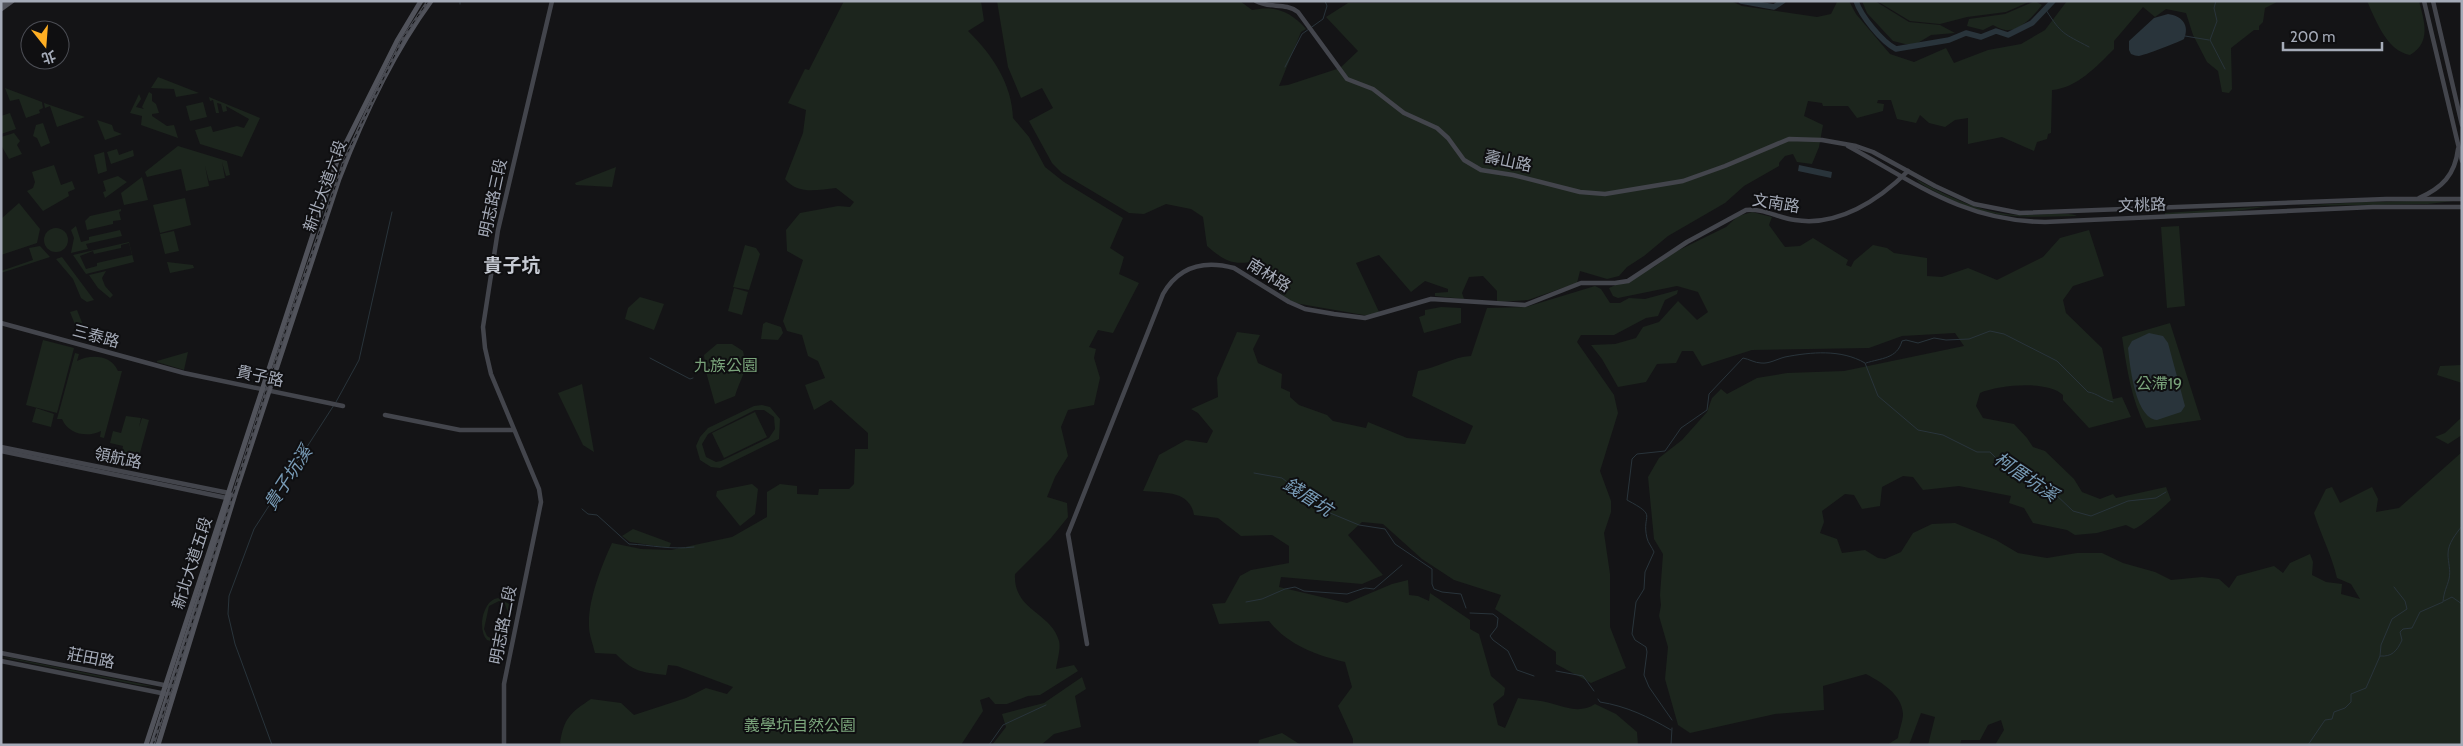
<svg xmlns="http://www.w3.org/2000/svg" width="2463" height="746" font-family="Cabin,'Noto Sans TC',sans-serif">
<rect width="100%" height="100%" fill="#141416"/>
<g fill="#1c251d" fill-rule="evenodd">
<path d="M844,1H981L984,21L968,31C992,54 1012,84 1013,118L1029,137L1045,167L1064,182L1123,218L1110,248L1124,257L1119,274L1139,283L1113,333L1098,330L1089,347L1096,349L1094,358L1100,378L1094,405L1068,410L1061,427L1068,456L1055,477L1047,497L1067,503L1068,517L1051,538L1015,574C1013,611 1051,612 1059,641C1061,649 1057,661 1056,669L1074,665L1078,671L1040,695L1028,696L1007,704H995L989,697L980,700L983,711L961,745H563L560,743C564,718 570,713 591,699L621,703L634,715L686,698L706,688L727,694L733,687L677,666L668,665L666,675C640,672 634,672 616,654L595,653C593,644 589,635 589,626C588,600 601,567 612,543L641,549L671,550L732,537L767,517V492L780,484L797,486V494L818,495L819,489H849L854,484L855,449H868V433L831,400L814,410L805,385L825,378L818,361L808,356L802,335L787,331L783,321L803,260L787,251L786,230L800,213L838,206L850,207L854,202L836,188C817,190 798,195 785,179L803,133L806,110L788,103L805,69L809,70Z"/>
<path d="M997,1H1240L1252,10C1275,5 1291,12 1306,29L1301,32L1279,86L1288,85L1340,68L1358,51L1326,17L1348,3L1731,1L1742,6L1817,17L1831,14L1837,2L1849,1L1856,14L1890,54L1914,62L1946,48L1954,63L1988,50L2021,44L2045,30L2067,1L2277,2L2265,8L2263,22L2259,26V30H2254L2231,48L2232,89L2229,93L2222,92L2218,71L2207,62L2193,35L2186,13L2166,9L2155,17L2143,7L2114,41V49C2097,66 2077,88 2052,90L2051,133L2048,134L2047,139L2037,142L2034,151L2002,137L1968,144V118L1955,120L1945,127L1929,123L1920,115L1916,123L1897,119L1891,100H1878L1877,103L1884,104L1883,111L1857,118L1848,106H1823L1822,103L1808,101L1804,116L1823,125L1819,147L1812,164L1797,162L1793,154L1785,156L1779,163V166L1744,186L1725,203L1668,236L1644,256L1627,267L1619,276L1607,279L1580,271L1577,283L1528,300L1497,302V291L1483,276L1469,277L1462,293L1464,299L1435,296V293L1448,292V289L1425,281L1411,292L1379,255L1356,263L1380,314L1375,317L1289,302L1265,276L1258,261C1233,265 1227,263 1207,246L1203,217L1191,209L1166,204L1144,214L1129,213L1062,173L1052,163L1029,121L1053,108L1042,88L1021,98L1008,67Z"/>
<polygon points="1862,1 1875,1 1909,22 1940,25 1955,33 1931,35 1916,44 1905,44 1893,41 1867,13"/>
<polygon points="1877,1 2031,1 2006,12 1967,17 1940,24 1910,21"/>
<path d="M2035,1L2042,5C2035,14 2021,30 2009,30C2004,31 1997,27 1993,25L1983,30L1967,26L1969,19L2005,14Z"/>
<path d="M2367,1H2419C2424,21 2432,42 2410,55C2387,51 2376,21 2367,1Z"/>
<polygon points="158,77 199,93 176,97 174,89 151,88"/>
<polygon points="5,88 42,102 43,108 39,110 40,113 26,118 19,99 10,101"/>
<polygon points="149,92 152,94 152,101 156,104 159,113 152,114 152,116 167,126 174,125 178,138 141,125 142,116 130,113 139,94 141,99 136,107 144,109 142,107"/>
<polygon points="209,97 260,118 242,157 200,144 195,130 211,126 213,132 237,126 244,128 249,119 226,106 227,111 223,112 221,104 217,103 219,113 216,113 213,100 210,101"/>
<polygon points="203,102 207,117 190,121 186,106"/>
<polygon points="44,103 85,117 57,127 50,106 45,108"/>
<polygon points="10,113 16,129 1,134 1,116"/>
<polygon points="97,120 112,125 114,131 122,134 105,140"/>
<polygon points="43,123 50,143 41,147 37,138 33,136 36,125"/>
<polygon points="14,133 20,141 17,145 22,154 9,159 1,145 1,137"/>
<polygon points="178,146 227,161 230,175 226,176 222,162 225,178 209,181 205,166 209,186 186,191 181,169 147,177 145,172"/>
<polygon points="117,149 119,155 133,150 134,156 111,164 107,152"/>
<polygon points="104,152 107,171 98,174 94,155"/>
<polygon points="54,165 61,185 72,181 75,189 68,192 69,196 43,211 27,191 33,188 35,182 32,172"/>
<polygon points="616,167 612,187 576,185 575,183"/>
<polygon points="118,176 127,182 105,198 103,192 106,191 103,181"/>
<polygon points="142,177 148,200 124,205 121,193"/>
<path d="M1916,179C1947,196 1981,213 2017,215C2029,216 2070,211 2077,216C2020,217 1991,221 1938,193C1931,189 1919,184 1916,179Z"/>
<polygon points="185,198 191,225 160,233 153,205"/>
<polygon points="2462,200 2428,204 2296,206 2361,202"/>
<polygon points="19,203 40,229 37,243 1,255 1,219"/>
<polygon points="2270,206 2237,211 2165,215 2165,213"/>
<polygon points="121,209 121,211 119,212 121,220 113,221 113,224 87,230 85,221 90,216"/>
<path d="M1752,212L1772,217L1769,225L1785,247L1800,246L1813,238L1848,260L1846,265L1851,267L1854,261L1873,245L1887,248L1894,253L1927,258V276L1942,277L1968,268L1997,280L2043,257L2060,238L2089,230L2104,276L2073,286L2063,300L2066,313L2102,348L2113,399L2122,397L2131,417L2089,428L2063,400V395C2048,380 1999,385 1980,393L1976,406L1983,418L2014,424L2027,438L2033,447L2045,451L2074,479L2082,492L2100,499L2113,494L2116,498L2166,487L2171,500C2165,506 2141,527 2134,529L2126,525L2097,533L2075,535L2067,530L2033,523L2024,508L2009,503L2011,496L1959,486L1923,490L1913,477L1903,476L1882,487L1880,506L1862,509L1854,495L1845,494L1822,511L1824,522L1820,533L1837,539L1842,553L1865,550L1878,558L1885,559L1901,552L1913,533L1932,524L1955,523L1996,540L2018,553L2047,558L2077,553H2102L2123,563L2155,572L2171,580L2202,577L2219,579L2229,588L2237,576L2274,566L2283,573L2290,563L2310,554L2313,562L2312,575L2326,582L2342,584L2341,594L2360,599L2351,584L2337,578C2332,556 2321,535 2314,513L2326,489L2332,487L2340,503L2372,487L2378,499L2376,512L2399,508L2462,452V745H1995L2004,730L2001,720L1988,725L1980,740H1961L1960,745H1928L1935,717L1921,713L1909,745H1887L1898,738C1899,730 1903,721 1903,714C1902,694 1881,682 1866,674L1823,686L1824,710L1775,714L1690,733L1678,725L1665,679L1668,647L1659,616L1661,605L1660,595L1663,554L1654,539L1648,477L1659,458L1682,440L1707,412L1712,398L1721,389L1727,394L1757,378L1787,373L1844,371L1964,346L1955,333L1902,336L1869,348L1752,350L1702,366L1693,351H1682L1676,363L1657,364L1646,382L1618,387L1602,359L1591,345L1615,344L1636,338L1643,327L1659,322L1678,301L1697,320L1708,312L1698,292L1677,286L1618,298L1613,296L1609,288L1654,267L1673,253L1726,227L1738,216Z"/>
<polygon points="76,226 81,242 89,240 89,237 120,230 122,236 86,244 88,249 71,253 74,238 71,230"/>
<polygon points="2179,226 2185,306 2167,308 2161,227"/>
<circle cx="56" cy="240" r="12"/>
<polygon points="174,231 179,251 165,254 160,234"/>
<path d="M129,242L134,262L86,274L73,255ZM129,243L132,255L97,263V266L86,269L80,256L93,251L94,254L121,248V245Z"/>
<polygon points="745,245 756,248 760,254 749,290 733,287"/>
<polygon points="40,246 50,257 1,273 1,271 33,260 29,248"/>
<polygon points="62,257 94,300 87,302 81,298 73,279 56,259"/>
<polygon points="167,262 193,265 194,268 170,273"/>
<polygon points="106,271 102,278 105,286 113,295 110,298 98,288 89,275"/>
<path d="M1595,286L1601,289L1610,303H1620L1629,298L1645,299L1678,290L1677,294L1665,300L1658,316L1646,318L1614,335H1581L1577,342L1614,395L1618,413L1600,471L1611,501V512L1604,533L1610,574V627L1626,668L1591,683L1556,664V652L1495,609L1501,595L1454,580L1422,559L1383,524L1362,522L1348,535L1383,575L1362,584L1281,577L1279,587L1347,603L1392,584L1408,580L1409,595L1418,596L1429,601L1430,593L1470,620V629L1479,634L1491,676L1505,688L1504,695L1493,704L1498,725L1505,728L1518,698C1529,700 1540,700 1550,703C1565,707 1580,714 1595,704L1616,714L1637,732L1638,745H1353V739L1338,706L1352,687L1345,662C1316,655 1288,645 1269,621L1219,624L1212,604L1225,603L1240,576L1251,570L1289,563V546L1272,535L1241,536L1218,518L1194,515C1190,490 1163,493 1143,491L1159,455L1186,440L1207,443L1213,431L1198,413L1191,409L1218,397L1217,378L1237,332L1260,335L1253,349L1258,363L1282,374L1281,388L1290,392V397L1299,405L1327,415L1333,421L1366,428L1368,422L1407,438L1465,444L1473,426L1412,396L1418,371C1437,368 1452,357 1471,356L1487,308L1526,307Z"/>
<polygon points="734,288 748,292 742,315 728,311"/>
<polygon points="640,297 664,304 654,330 625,319 628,308"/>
<polygon points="1441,307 1461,308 1461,323 1424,333 1419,317 1425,315 1425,310"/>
<polygon points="77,310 85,330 78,332 70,312"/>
<polygon points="766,322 781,327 783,333 778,340 761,339 763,324"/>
<path d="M2170,323L2201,420L2146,428C2131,399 2127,369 2122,337Z"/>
<polygon points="43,340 74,348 57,413 26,405"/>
<path d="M717,344H732L743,351C748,374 741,376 735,396L715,404L706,372L704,355Z"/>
<polygon points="188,352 184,370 157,362 157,361"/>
<path d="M75,353L79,354L77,361C91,354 111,355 118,371H122L104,438L100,437L101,431C87,438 68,434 62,419H57Z"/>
<polygon points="2462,365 2462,383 2437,375 2440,366"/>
<polygon points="582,384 594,452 583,445 558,393"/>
<path d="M762,405L770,407L780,419L779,439L720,468L711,467L700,460L696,446L700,437L708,428L754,406ZM755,410H764L774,417L775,429L769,438L721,461L716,462L706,457L702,444L708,434Z"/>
<polygon points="36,408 54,414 51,427 32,422"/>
<polygon points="755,412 767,437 724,458 712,433"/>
<polygon points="126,416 141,418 139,427 142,418 149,420 138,460 121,455 123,446 110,443 113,431 121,433"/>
<polygon points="2462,417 2462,435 2448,444 2435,437 2445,433"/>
<polygon points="752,484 758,489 755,514 740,526 716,496 717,491"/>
<polygon points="633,529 671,543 669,548 630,542 622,536"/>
<path d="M498,598L509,604L510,599H513L504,646L501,645L502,640L494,642L487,640C477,629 483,600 498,598ZM499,601L505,604L508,613L503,635L492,639L487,636L484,629L489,606Z"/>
<polygon points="1,657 11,658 156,687 138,685"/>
<polygon points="1082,677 1086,689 1075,696 1081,727 1054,734 1041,745 992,745 1006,727 1002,714 1044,703"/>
<polygon points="1282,733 1301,745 1258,745 1259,740"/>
</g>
<g fill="#29343b">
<path d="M2168,14C2182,16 2190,25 2184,39C2182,41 2142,56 2139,56C2136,56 2134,55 2131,54L2129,50V41L2154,18Z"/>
<polygon points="1799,165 1832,172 1831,178 1798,171"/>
<path d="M2149,333L2163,336L2168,343L2185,406L2181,412L2157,420C2135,418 2130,365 2128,348L2132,341Z"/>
</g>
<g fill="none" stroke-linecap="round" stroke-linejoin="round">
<g stroke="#29343b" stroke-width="1">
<polyline points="2216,1 2214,8 2217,21 2210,40 2225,69"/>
<polyline points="460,4 460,1"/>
<path d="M2046,10C2062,35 2063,33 2089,47"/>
<polyline points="2185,36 2209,40"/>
<polyline points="1285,67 1302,34 1323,19 1327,6 1325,1"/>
<polyline points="650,358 690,379 693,378"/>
<path d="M1866,363C1881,358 1897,359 1902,341L1906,340L1918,343L1934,338L1946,340L1969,339L1990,331L2004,334L2057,361L2088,392C2097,393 2103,400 2113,402"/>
<polyline points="336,402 359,360 392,212"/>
<polyline points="1254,473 1282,478 1323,510 1359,525 1385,529 1395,544 1432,569 1432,584 1434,589 1442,592 1461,594 1466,608"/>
<path d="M582,509L588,514L597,515L629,544C652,545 670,550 694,547"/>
<polyline points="2444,601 2452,597 2462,604"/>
<polyline points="1246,602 1262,599 1285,589 1295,587 1304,591 1347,594 1365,588 1374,589 1402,565"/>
<polyline points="1470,613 1493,614 1498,618 1497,627 1490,636 1493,640 1508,651 1517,670 1534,676"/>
<polyline points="2380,656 2381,645 2392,619 2407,609 2405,601 2394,587"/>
<polyline points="1556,671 1583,676 1594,691"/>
<path d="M1598,699L1600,702C1626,706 1649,717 1671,730"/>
<path d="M1672,720L1649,687L1644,675L1647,652L1646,647L1635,640L1632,634L1636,602L1644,589L1645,572L1654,552C1652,547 1648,543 1647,538C1641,513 1659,517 1627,500L1632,459L1637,454L1665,451L1681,428L1707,410L1709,394L1743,358C1749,359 1755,363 1761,363C1769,364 1777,359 1785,357C1811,352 1841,349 1865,363L1878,396L1918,430L1943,435L1977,452H1990L2003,465L2019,471L2035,485L2053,492L2073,511L2091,516L2128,501L2156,498L2166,492"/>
<polyline points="272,745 235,644 228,614 229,596 254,529 334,405"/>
<polyline points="989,745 1003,725 1046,705"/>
<polyline points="1671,745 1672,728"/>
<path d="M2308,745L2325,720L2332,719L2334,712L2345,708L2351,702V694L2366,688L2380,656C2392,657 2397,651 2402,640L2400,632L2403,629L2412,628L2420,612L2443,602C2444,591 2447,587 2449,579C2451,570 2448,563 2448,554C2448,543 2456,534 2462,526"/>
</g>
<g stroke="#29343b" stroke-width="5.5">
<polyline points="1741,1 1774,7 1783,1"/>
<path d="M1856,1C1861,16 1882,42 1896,49L1949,40L1966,33L1981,37L1996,31L2008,35L2032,23L2053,1"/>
</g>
<g stroke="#43454c" stroke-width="4.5">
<path d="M1256,1C1270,9 1285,2 1298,12L1347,79L1373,89L1404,113L1437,128L1448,138L1464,160L1481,170L1513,175L1580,192L1605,194L1683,181L1725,166L1789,139L1822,140L1856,146L1873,152L1935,186L1974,204L2020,213L2386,199H2462"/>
<polyline points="2424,1 2462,161"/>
<polyline points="2433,1 2462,125"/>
<path d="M1848,146C1916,183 1963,221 2045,222L2373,207H2462"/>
<path d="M2419,198C2442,188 2455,175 2458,149"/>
<polyline points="1,323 184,373 343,406"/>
<polyline points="385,415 460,430 514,430"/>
<polyline points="1,447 229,493"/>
<polyline points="1,451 227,498"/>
<path d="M1087,644L1068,534L1163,294C1179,266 1204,260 1234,268L1289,302L1305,309L1334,314L1365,318L1431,299L1525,305L1581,283H1615L1628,281L1687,242L1746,210C1763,208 1778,218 1795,220C1838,227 1879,200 1908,171"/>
<polyline points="1,653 174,687"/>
<polyline points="1,661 171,695"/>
<polyline points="504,745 504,684 541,502 539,489 491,374 485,348 483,327 498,230 552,1"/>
</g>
<g stroke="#51535b" stroke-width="5">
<polyline points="1,4 6,1"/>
<polyline points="1,9 12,1"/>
<polyline points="146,745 337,161 397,41 421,1"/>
<polyline points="152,745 232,495"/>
<path d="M158,745L236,491L339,179C362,119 393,53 431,1"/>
</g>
<g stroke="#484a51" stroke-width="3">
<polyline id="rail" points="153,745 288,323 345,158 403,38 428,1"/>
</g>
<use href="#rail" stroke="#0f0f11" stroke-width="1" stroke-dasharray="4" stroke-linecap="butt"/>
</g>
<g text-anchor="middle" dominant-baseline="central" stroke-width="4" stroke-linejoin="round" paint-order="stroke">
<g font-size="16" fill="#a5abb8" stroke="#0f0f11">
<text transform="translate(1508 161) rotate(12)">壽山路</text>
<text transform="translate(325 186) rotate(-70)">新北大道六段</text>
<text transform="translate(493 198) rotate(-78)">明志路三段</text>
<text transform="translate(1776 203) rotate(9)">文南路</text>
<text transform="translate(2142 205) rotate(-2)">文桃路</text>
<text transform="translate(1269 275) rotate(32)">南林路</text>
<text transform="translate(96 336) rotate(15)">三泰路</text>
<text transform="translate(260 376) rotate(12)">貴子路</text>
<text transform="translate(118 458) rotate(12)">領航路</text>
<text transform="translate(192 563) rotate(-72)">新北大道五段</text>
<text transform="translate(503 625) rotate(-79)">明志路二段</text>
<text transform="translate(91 658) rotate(11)">莊田路</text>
</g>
<g font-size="16" fill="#7aa47b" stroke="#0f0f11">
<text x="726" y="365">九族公園</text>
<text x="2159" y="383">公滯19</text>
<text x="800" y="725">義學坑自然公園</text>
</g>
<g font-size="18" font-style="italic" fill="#789bb6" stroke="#0f0f11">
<text transform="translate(2026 477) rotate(34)">柯厝坑溪</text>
<text transform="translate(288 478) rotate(-57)">貴子坑溪</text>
<text transform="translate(1308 497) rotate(33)">錢厝坑</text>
</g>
<g font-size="19" font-weight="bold" fill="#c6cad3" stroke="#0f0f11">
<text x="512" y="265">貴子坑</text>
</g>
</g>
<rect width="2463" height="746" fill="none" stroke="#a5abb8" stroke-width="5"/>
<g transform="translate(45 45) rotate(163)"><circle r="24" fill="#0f0f11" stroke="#4b4d54"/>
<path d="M0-4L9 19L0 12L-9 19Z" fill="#ffaf23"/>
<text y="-8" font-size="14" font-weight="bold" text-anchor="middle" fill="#a5abb8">北</text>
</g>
<path d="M2283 42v8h99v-8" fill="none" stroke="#a5abb8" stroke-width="2.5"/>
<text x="2290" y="42" font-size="15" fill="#a5abb8" stroke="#0f0f11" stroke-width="4" paint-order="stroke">200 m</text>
</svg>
